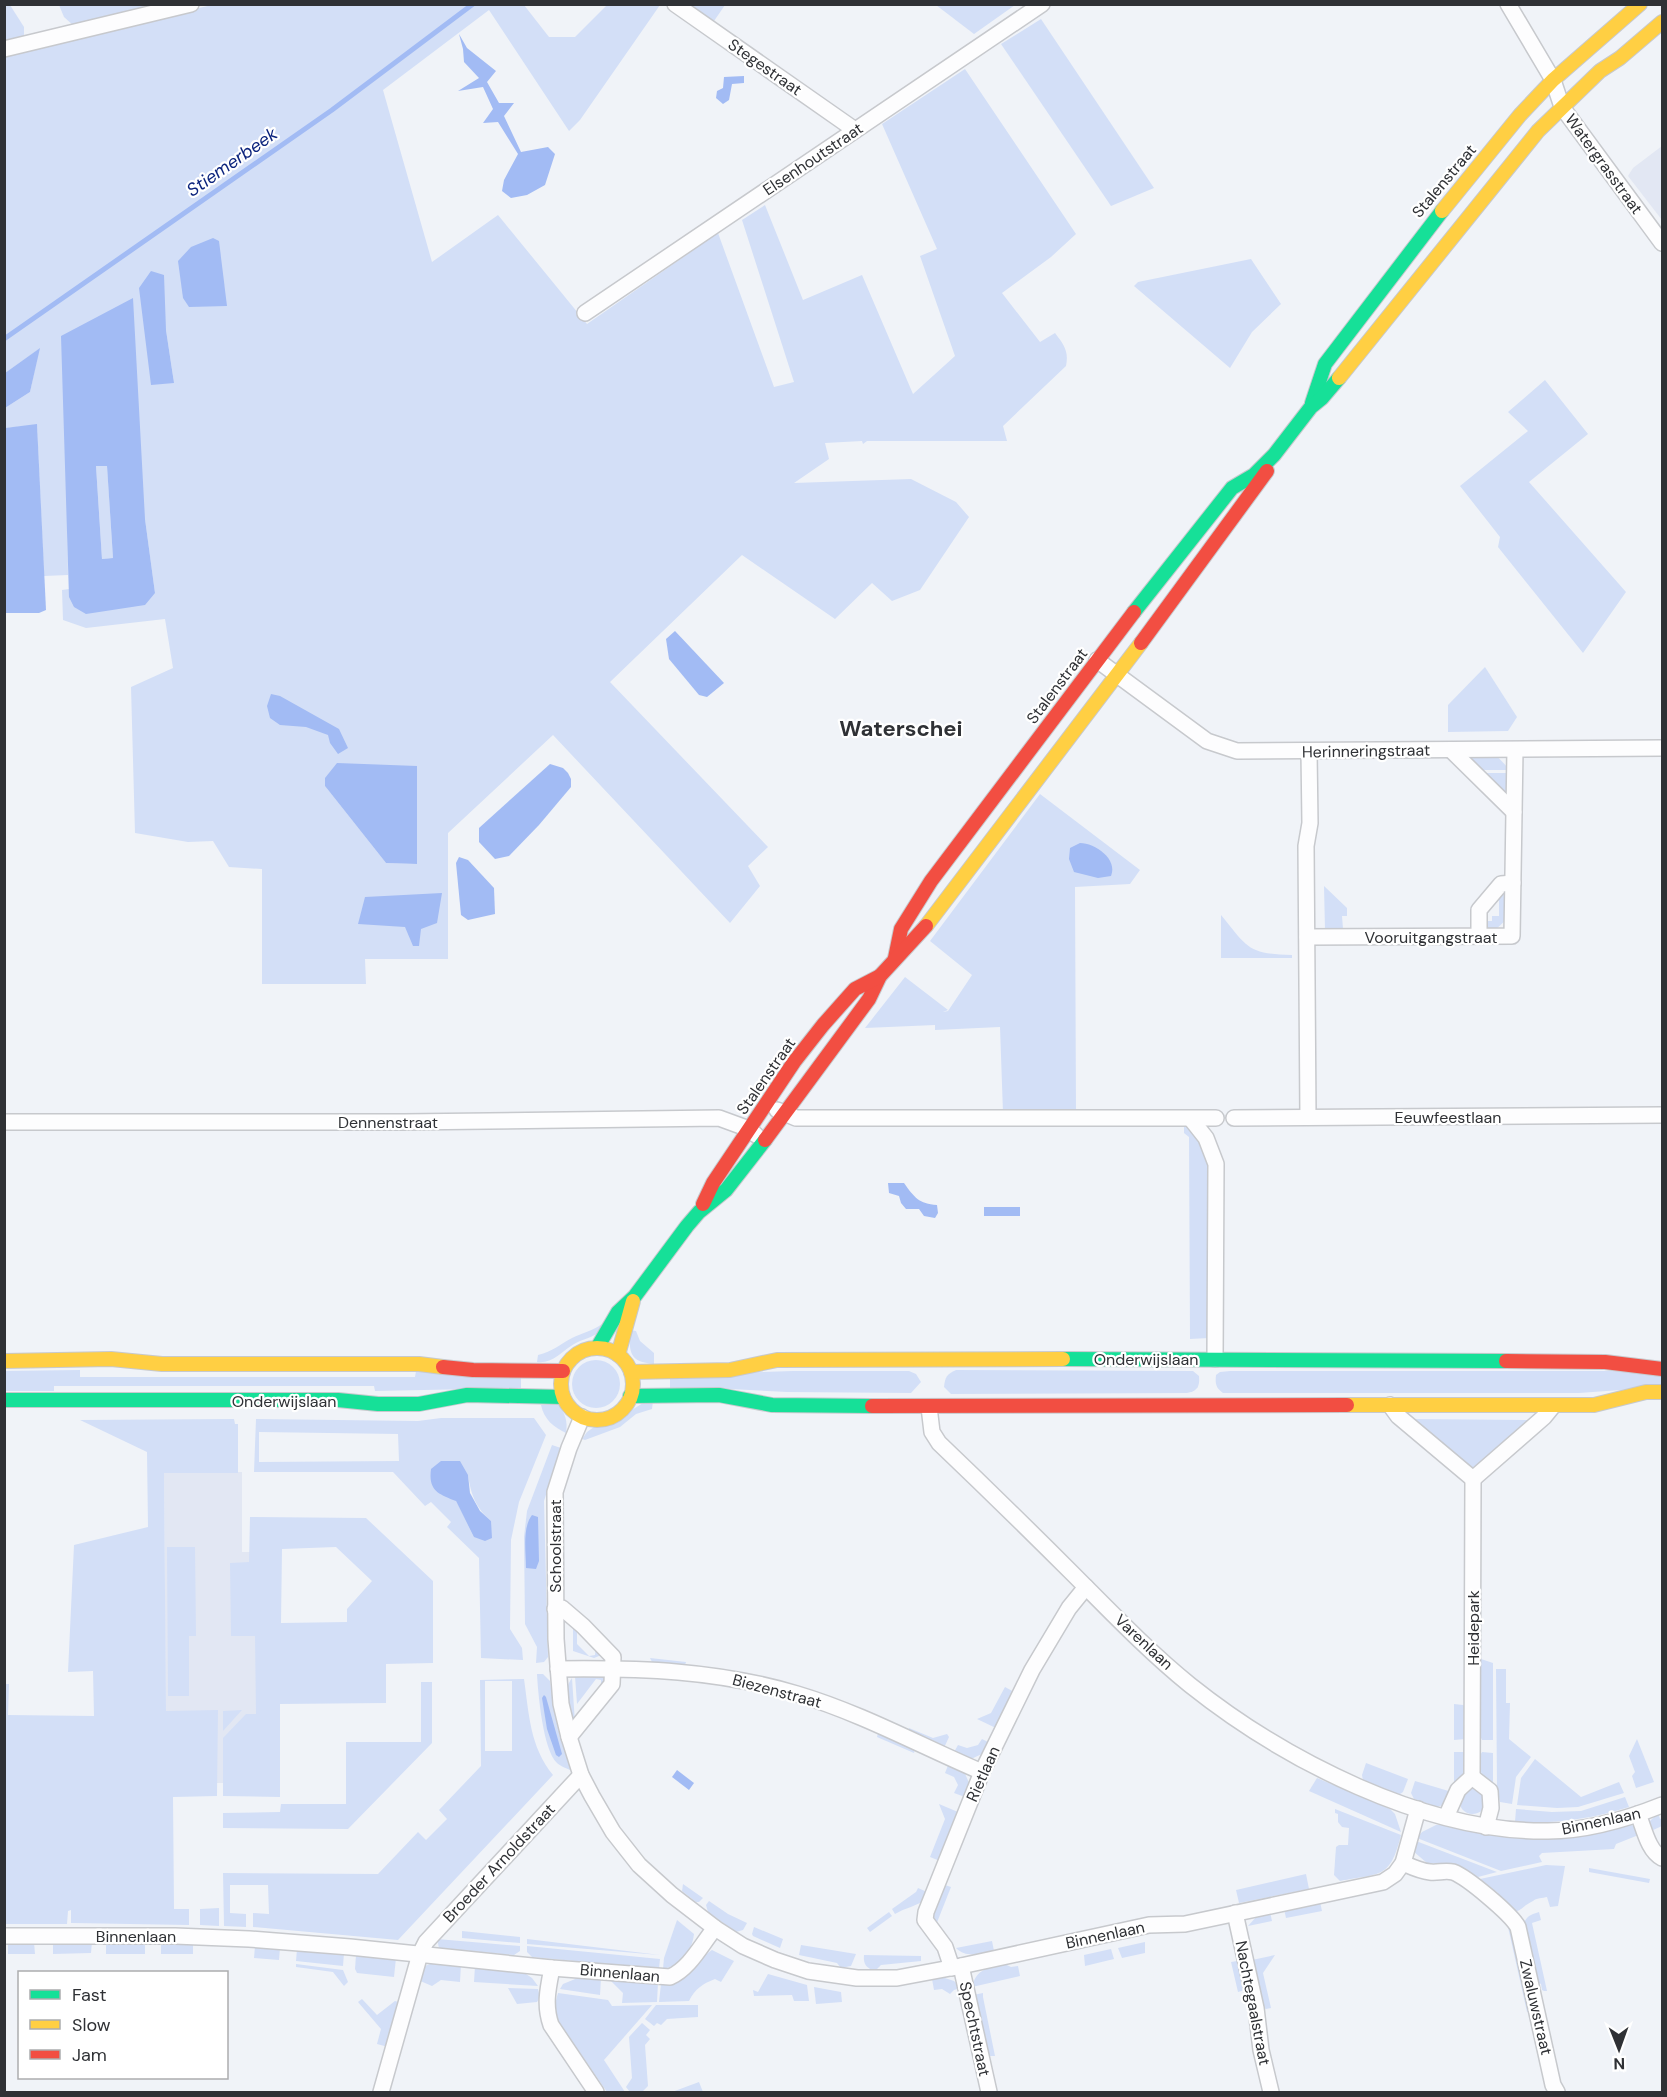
<svg xmlns="http://www.w3.org/2000/svg" width="1667" height="2097" font-family="'DM Sans',sans-serif">
<rect width="100%" height="100%" fill="#f0f3f8"/>
<g fill="#e2e7f3">
<polygon points="1662,146 1662,220 1628,176 1633,168"/>
<polygon points="164,1472 242,1472 242,1552 271,1552 272,1783 166,1783"/>
</g>
<g fill="#d3dff7" fill-rule="evenodd">
<polygon points="4,5 10,5 24,27 24,38 5,43"/>
<polygon points="59,5 167,5 74,26 64,17"/>
<path d="M212,5H524L549,37H575L607,5H660L580,120L569,131L489,10L383,90L432,262L498,215L587,324L718,233L774,387L794,382L742,220L765,205L803,300L862,275L913,394L955,356L920,256L937,249L882,124L965,69L1076,234L1051,257L1002,293L1040,342L1055,333C1064,345 1069,351 1066,366L1003,426L1007,441H867L863,444L862,441L825,443L829,459L794,483L911,479L956,502L969,517L920,590L892,601L872,583L835,619L742,555L610,682L768,847L748,866L760,886L730,923L553,735L448,833V959H365L366,984H262V869L229,867L213,841L188,842L135,833L131,687L173,668L165,619L86,628L63,620L62,590L69,589V597L155,593L145,519L65,334L68,575L44,576L37,425L5,428V408L30,392L39,349L5,373L4,53ZM151,271L166,330L174,383ZM325,786L417,864L386,863Z"/>
<polygon points="689,5 725,5 714,21"/>
<polygon points="936,5 1015,5 974,34"/>
<polygon points="1041,19 1154,188 1111,206 1001,44"/>
<polygon points="1251,259 1281,304 1252,332 1230,368 1134,286 1138,282"/>
<polygon points="1545,380 1588,434 1529,482 1626,592 1583,653 1498,547 1500,537 1460,486 1528,431 1508,412"/>
<polygon points="107,465 113,558 102,559 96,466"/>
<polygon points="1485,667 1517,717 1508,731 1448,732 1448,705"/>
<polygon points="1461,753 1494,753 1510,770 1481,770"/>
<polygon points="1480,773 1511,773 1511,804"/>
<polygon points="1040,794 1140,870 1130,884 1075,887 1076,1113 1003,1113 1000,1027 935,1030 935,1025 865,1028 905,977 948,1010 943,1012 948,1011 972,975 930,941"/>
<polygon points="1324,886 1347,908 1347,916 1342,916 1343,929 1325,930"/>
<polygon points="1507,888 1510,916 1491,934 1485,933 1484,921 1492,921 1492,916 1499,916 1499,892"/>
<path d="M1221,915C1248,948 1248,954 1292,955V958H1221Z"/>
<polygon points="1184,1122 1200,1133 1210,1160 1209,1338 1190,1339 1189,1137 1184,1133"/>
<path d="M602,1324L598,1333C589,1339 579,1340 571,1346C560,1353 552,1364 537,1362L538,1355C553,1351 559,1345 572,1338C582,1333 592,1331 602,1324Z"/>
<path d="M630,1330L636,1331L640,1341L654,1353V1364C629,1362 629,1352 630,1330Z"/>
<circle cx="596" cy="1384" r="24"/>
<polygon points="80,1370 80,1377 415,1377 416,1371 521,1375 521,1388 375,1391 374,1386 54,1386 54,1391 5,1391 4,1371"/>
<path d="M956,1370L1193,1371L1199,1376C1200,1387 1197,1391 1187,1393L951,1394L944,1387C945,1377 947,1374 956,1370Z"/>
<polygon points="793,1371 909,1371 916,1374 921,1382 911,1393 787,1392 711,1388 670,1389 670,1375"/>
<path d="M1230,1371H1612L1662,1374V1387L1579,1393H1223C1216,1388 1215,1384 1216,1375L1220,1372Z"/>
<polygon points="653,1401 652,1409 636,1414 620,1427 585,1440 582,1439 587,1432 594,1427 619,1418 643,1403"/>
<path d="M558,1404C565,1413 568,1421 566,1433C554,1427 544,1420 541,1405Z"/>
<path d="M441,1418H534L546,1435L519,1502L511,1540L510,1629L522,1648L523,1660L481,1658L479,1558L447,1527L451,1522L431,1502L425,1506L393,1472H254L256,1419L418,1421ZM259,1432L398,1434L399,1461L259,1462ZM468,1475C471,1495 476,1508 491,1521L465,1518L456,1501Z"/>
<polygon points="234,1419 235,1424 238,1424 238,1473 164,1473 166,1711 218,1710 217,1796 173,1797 174,1909 189,1909 189,1925 71,1923 71,1910 68,1911 67,1924 5,1924 5,1684 9,1684 8,1715 94,1716 93,1671 68,1672 74,1545 148,1527 147,1452 80,1420"/>
<polygon points="1409,1419 1533,1420 1480,1468 1466,1468"/>
<polygon points="552,1445 561,1448 544,1501 548,1657 544,1662 536,1663 537,1647 525,1624 524,1537 527,1511"/>
<path d="M250,1517L366,1518L433,1581V1663L386,1664V1703L280,1704V1797L223,1796V1738L246,1714H256L255,1636H231L230,1563L249,1562ZM336,1547L372,1581L347,1609V1622L281,1623L282,1549Z"/>
<polygon points="167,1547 195,1547 196,1636 189,1636 189,1696 168,1696"/>
<polygon points="573,1622 577,1627 577,1644 589,1656 595,1655 596,1645 604,1654 594,1658 573,1651"/>
<polygon points="650,1658 686,1662 685,1665 682,1666 653,1664"/>
<polygon points="1481,1659 1493,1663 1493,1740 1482,1740 1479,1734 1479,1664"/>
<polygon points="1496,1669 1506,1669 1506,1703 1510,1703 1509,1739 1531,1757 1516,1777 1512,1804 1500,1802 1497,1786"/>
<path d="M537,1674H543L550,1681L554,1710L561,1741L572,1769L570,1770C566,1768 560,1766 557,1763C543,1750 538,1693 537,1674Z"/>
<polygon points="575,1676 604,1676 607,1680 601,1690 601,1680 596,1679 577,1704"/>
<path d="M572,1678L575,1723H572C569,1709 562,1691 572,1678Z"/>
<path d="M524,1679C529,1714 530,1747 553,1775L398,1940L253,1927V1913L269,1914L268,1885H230V1913L246,1914V1927L224,1926L223,1873L378,1874L418,1832L426,1840L447,1819L439,1810L481,1766L480,1680ZM485,1681H512V1751H485Z"/>
<polygon points="421,1682 432,1682 432,1743 348,1829 223,1828 223,1813 280,1812 281,1804 346,1804 346,1742 421,1742"/>
<polygon points="1005,1687 1016,1693 998,1729 977,1719 991,1713"/>
<polygon points="1454,1704 1463,1705 1467,1707 1466,1739 1454,1740"/>
<polygon points="242,1710 223,1731 223,1711"/>
<polygon points="909,1728 933,1738 947,1734 949,1737 943,1750 909,1731"/>
<polygon points="878,1733 915,1749 914,1753 877,1737"/>
<polygon points="982,1739 990,1743 986,1752 967,1761 953,1754 958,1745 967,1748 978,1745"/>
<polygon points="1637,1739 1654,1782 1636,1788 1632,1776 1635,1772 1629,1756"/>
<path d="M1454,1752H1464L1466,1754C1466,1772 1465,1775 1454,1788Z"/>
<path d="M1482,1752L1493,1753V1787C1483,1778 1473,1765 1482,1752Z"/>
<polygon points="1535,1759 1581,1797 1619,1782 1624,1793 1578,1807 1557,1808 1517,1805 1521,1778"/>
<polygon points="949,1763 963,1769 970,1785 965,1797 954,1793 958,1785 954,1777 945,1773"/>
<polygon points="1366,1763 1408,1779 1403,1792 1400,1794 1395,1793 1363,1781 1362,1775"/>
<polygon points="1317,1778 1390,1809 1395,1814 1401,1832 1309,1791"/>
<polygon points="1415,1781 1452,1792 1446,1804 1437,1807 1414,1799 1411,1793"/>
<path d="M1474,1785L1487,1797L1483,1810C1471,1819 1458,1812 1459,1797Z"/>
<path d="M1625,1797L1629,1807C1592,1819 1554,1824 1515,1822L1516,1809L1552,1812L1581,1811Z"/>
<polygon points="939,1804 958,1812 940,1861 930,1857 945,1819"/>
<path d="M1335,1809L1401,1835C1390,1879 1381,1873 1340,1881L1334,1875L1336,1847L1339,1845H1348L1349,1828L1342,1827L1338,1822V1814L1335,1813Z"/>
<polygon points="1658,1813 1660,1819 1662,1818 1662,1826 1651,1831 1650,1821"/>
<polygon points="1436,1825 1446,1825 1512,1837 1543,1838 1631,1825 1635,1826 1641,1834 1616,1844 1614,1849 1542,1853 1539,1856 1542,1862 1501,1871 1417,1838 1422,1832"/>
<polygon points="1416,1841 1497,1872 1478,1877 1452,1864 1427,1863 1413,1851"/>
<path d="M1546,1865L1565,1866L1558,1906L1550,1907L1547,1897C1543,1898 1536,1898 1533,1901C1515,1910 1521,1918 1500,1902L1498,1893L1480,1879Z"/>
<polygon points="1589,1868 1650,1879 1649,1883 1589,1872"/>
<polygon points="1306,1874 1309,1889 1239,1903 1236,1890"/>
<polygon points="683,1884 703,1898 699,1902 696,1902 682,1891"/>
<polygon points="942,1884 951,1887 936,1925 933,1915"/>
<path d="M918,1888L927,1892L926,1899C917,1906 905,1908 895,1914L892,1909L916,1892Z"/>
<polygon points="709,1901 728,1914 747,1923 743,1930 736,1932 708,1912 706,1905"/>
<polygon points="1320,1902 1322,1911 1286,1918 1284,1909"/>
<polygon points="219,1908 219,1926 200,1925 200,1909"/>
<polygon points="889,1912 892,1916 870,1932 867,1928"/>
<polygon points="1270,1912 1272,1921 1248,1926 1257,1916"/>
<path d="M1539,1912L1541,1920L1532,1923L1547,1991H1544L1542,1990L1541,1984L1535,1981L1523,1926C1526,1916 1530,1915 1539,1912Z"/>
<path d="M677,1920L694,1934C692,1952 680,1966 663,1969L664,1958Z"/>
<polygon points="1511,1926 1530,2011 1527,2012 1508,1927"/>
<polygon points="754,1927 783,1939 780,1948 753,1936 752,1934"/>
<polygon points="462,1931 520,1937 520,1943 462,1938"/>
<polygon points="437,1939 520,1946 520,1951 514,1955 439,1948"/>
<polygon points="527,1939 660,1955 527,1944"/>
<path d="M992,1941L994,1951C980,1953 967,1959 956,1948Z"/>
<polygon points="8,1942 34,1942 35,1954 8,1954"/>
<polygon points="92,1942 91,1953 53,1954 53,1943"/>
<rect x="106" y="1942" width="39" height="12"/>
<polygon points="1145,1942 1145,1953 1122,1958 1118,1948"/>
<rect x="161" y="1943" width="32" height="11"/>
<polygon points="801,1945 856,1954 851,1966 841,1968 837,1963 799,1955"/>
<polygon points="255,1946 280,1948 279,1960 254,1958"/>
<polygon points="527,1946 660,1959 659,1969 532,1957 527,1952"/>
<polygon points="297,1949 344,1953 343,1966 296,1961"/>
<polygon points="1111,1949 1114,1959 1085,1966 1084,1955"/>
<path d="M712,1950L734,1961L721,1982L715,1979C702,1984 695,1989 689,2001L659,2002L661,1984C689,1984 692,1963 712,1950Z"/>
<polygon points="356,1955 396,1958 394,1977 357,1973 355,1969"/>
<path d="M864,1955L921,1956V1961L881,1965L875,1971C867,1968 863,1965 864,1955Z"/>
<polygon points="1275,1955 1263,1973 1271,2008 1266,2009 1262,2007 1252,1960"/>
<polygon points="1237,1961 1239,1966 1245,1973 1249,1989 1238,1992 1231,1962"/>
<polygon points="435,1962 461,1964 460,1982 441,1980 432,1986 418,1980 425,1966"/>
<polygon points="296,1964 343,1970 348,1982 344,1986 333,1972 296,1967"/>
<path d="M1005,1964L1011,1967L1018,1966L1020,1976L972,1987C976,1969 989,1967 1005,1964Z"/>
<polygon points="475,1966 523,1972 532,1978 538,1986 474,1982"/>
<polygon points="768,1974 807,1985 809,2001 794,2001 792,1995 754,1996 753,1990 758,1992"/>
<polygon points="580,1977 601,1978 600,1995 560,1989 563,1984"/>
<polygon points="942,1977 954,1981 961,1988 954,1990 950,1994 942,1989 934,1990 932,1979"/>
<polygon points="609,1979 658,1983 657,2002 622,2003 623,1993"/>
<polygon points="814,1987 841,1992 842,2002 816,2004"/>
<polygon points="508,1988 538,1989 540,1997 537,2002 517,2004"/>
<polygon points="558,1993 608,2000 612,2006 652,2005 604,2060 625,2092 607,2092 558,2021 554,2008"/>
<polygon points="983,1993 983,1997 995,2056 989,2056 984,2045 973,1995"/>
<polygon points="362,1999 377,2015 395,2001 402,2003 388,2047 377,2044 381,2029 358,2002"/>
<polygon points="656,2005 698,2005 698,2017 667,2019 661,2025 657,2023 654,2026 645,2019"/>
<polygon points="642,2023 650,2030 646,2035 650,2039 645,2045 648,2086 642,2092 630,2092 626,2087 632,2078 629,2037"/>
<polygon points="699,2082 703,2092 672,2092"/>
</g>
<g fill="#a2bbf4" fill-rule="evenodd">
<polygon points="459,34 467,48 496,71 487,82 499,103 514,103 504,116 521,152 548,147 555,154 545,185 527,195 511,198 502,191 504,180 518,154 498,122 483,123 493,109 483,87 458,91 479,78 464,62 463,49"/>
<polygon points="744,76 744,83 732,84 729,100 723,104 716,98 717,91 723,88 724,77"/>
<polygon points="213,238 219,241 227,306 189,307 183,298 178,261 191,247"/>
<polygon points="151,271 164,275 166,330 174,383 151,385 139,288"/>
<path d="M133,298L145,519L155,593L145,605L86,614L74,607L69,597L61,336ZM96,466H107L113,558L102,559Z"/>
<polygon points="40,348 30,392 5,408 5,373"/>
<polygon points="37,424 46,610 39,613 5,613 5,428"/>
<polygon points="675,631 724,683 707,697 699,695 669,659 666,639"/>
<polygon points="271,694 280,696 339,729 348,748 338,754 330,743 328,735 306,727 280,725 270,718 267,706"/>
<polygon points="337,763 417,766 417,864 386,863 325,786 325,778"/>
<polygon points="550,764 563,768 568,773 571,779 571,787 539,825 509,856 495,859 479,842 479,828"/>
<path d="M1080,843C1095,843 1118,859 1111,876L1098,878L1074,872L1069,859L1070,848Z"/>
<polygon points="459,857 468,860 494,888 495,914 468,920 461,915 456,863"/>
<polygon points="442,893 437,923 421,929 419,946 413,946 405,927 358,924 365,897"/>
<path d="M888,1183H904C914,1197 919,1204 937,1205L938,1213L935,1218L924,1216L919,1209H906L901,1203L899,1196L889,1193Z"/>
<rect x="984" y="1207" width="36" height="9"/>
<path d="M441,1461H460L468,1475L470,1493L480,1511L491,1521L492,1538L485,1541L474,1537L456,1501C439,1494 428,1491 431,1469Z"/>
<path d="M532,1515L538,1517L539,1561L536,1569L526,1568C526,1552 522,1528 532,1515Z"/>
<polygon points="544,1695 546,1697 562,1754 559,1757 556,1755 547,1729 542,1698"/>
<polygon points="677,1770 694,1783 689,1790 672,1777"/>
</g>
<g fill="none" stroke-linecap="round" stroke-linejoin="round">
<polyline stroke="#a2bbf4" stroke-width="5" points="4,339 332,110 473,4"/>
<g stroke="#c7c9cd" stroke-width="18">
<g id="street">
<polyline points="675,4 855,130"/>
<polyline points="1508,4 1553,80 1562,107 1662,243"/>
<polyline points="4,49 191,4"/>
<polyline points="585,313 1042,4"/>
<polyline points="1097,660 1207,741 1237,751 1662,748"/>
<polyline points="1451,750 1514,812"/>
<polyline points="1479,936 1479,910 1501,884 1513,883"/>
<polyline points="1307,937 1512,936 1515,750"/>
<polyline points="777,1110 796,1118 1216,1118"/>
<polyline points="1308,1117 1306,846 1310,823 1309,752"/>
<polyline points="1234,1118 1662,1115"/>
<polyline points="1191,1119 1206,1138 1216,1164 1215,1359"/>
<polyline points="4,1122 404,1122 719,1118 749,1129 756,1135"/>
<polyline points="1390,1405 1398,1416 1473,1479 1544,1417 1553,1406"/>
<path d="M929,1407L932,1432L939,1443C984,1486 1028,1529 1072,1573C1110,1611 1148,1651 1190,1685C1284,1760 1426,1833 1548,1831C1587,1831 1627,1819 1662,1805"/>
<polyline points="582,1417 569,1448 555,1492 556,1639 561,1704 569,1737 581,1775 592,1796 613,1832 639,1865 672,1895 715,1928 743,1946 775,1960 808,1971 857,1978 897,1978 961,1966 1149,1925 1185,1924 1383,1882 1395,1874 1403,1863 1418,1809"/>
<polyline points="555,1609 562,1608 583,1626 613,1657 612,1684 569,1737"/>
<path d="M558,1669C640,1668 717,1670 797,1694C861,1713 921,1746 982,1772"/>
<polyline points="1472,1777 1490,1791 1491,1808 1486,1827"/>
<path d="M1638,1814C1644,1828 1648,1851 1662,1858"/>
<polyline points="1446,1817 1458,1790 1472,1777 1473,1479"/>
<path d="M1403,1863C1412,1867 1420,1871 1430,1872C1438,1873 1445,1870 1453,1872C1467,1877 1511,1914 1518,1927L1553,2085L1557,2092"/>
<polyline points="1235,1913 1256,2008 1261,2050 1271,2092"/>
<path d="M4,1936H175L249,1939L350,1947L552,1968L670,1977C690,1968 701,1945 715,1928"/>
<polyline points="961,1966 989,2092"/>
<path d="M552,1968C548,1988 544,2005 551,2025L596,2092"/>
<polyline points="952,1968 945,1947 925,1920 926,1912 982,1772 1032,1670 1069,1608 1086,1587"/>
<polyline points="381,2092 420,1954 426,1942 581,1775"/>
</g>
</g>
<g stroke="#c7c9cd" stroke-width="16">
<g id="fast">
<polyline points="1312,403 1325,364 1442,211"/>
<polyline points="1134,612 1232,488 1254,475 1274,455 1311,407 1322,398 1339,378"/>
<polyline points="597,1348 618,1312 635,1296 687,1226 699,1212 726,1190 765,1140"/>
<polyline points="1063,1359 1506,1361"/>
<polyline points="630,1396 719,1395 772,1405 872,1406"/>
<polyline points="4,1400 338,1400 378,1404 419,1404 467,1395 563,1397"/>
</g>
</g>
<g stroke="#c7c9cd" stroke-width="16">
<g id="slow">
<polyline points="1442,211 1520,115 1553,80 1640,4"/>
<polyline points="1339,378 1538,131 1600,71 1620,58 1662,22"/>
<polyline points="926,926 1141,643"/>
<circle cx="597" cy="1384" r="36"/>
<polyline points="618,1355 633,1301"/>
<polyline points="4,1361 111,1359 162,1364 419,1364 443,1367"/>
<polyline points="631,1372 730,1370 777,1360 1063,1359"/>
<polyline points="1347,1405 1594,1405 1646,1392 1662,1392"/>
</g>
</g>
<g stroke="#c7c9cd" stroke-width="16">
<g id="jam">
<polyline points="1141,643 1267,471"/>
<polyline points="895,958 901,929 931,881 1134,612"/>
<polyline points="765,1140 869,999 880,976 926,926"/>
<polyline points="703,1204 713,1183 794,1062 823,1025 855,989 880,976"/>
<polyline points="1506,1361 1605,1362 1662,1369"/>
<polyline points="443,1367 473,1370 563,1371"/>
<polyline points="872,1406 1347,1405"/>
</g>
</g>
<use href="#street" stroke="#fdfdfe" stroke-width="15"/>
<use href="#fast" stroke="#16e098" stroke-width="14"/>
<use href="#slow" stroke="#ffcf43" stroke-width="14"/>
<use href="#jam" stroke="#f24e42" stroke-width="14"/>
</g>
<g text-anchor="middle" dominant-baseline="central" stroke-width="4.5" stroke-linejoin="round" paint-order="stroke">
<g font-size="16" fill="#2f3135" stroke="#fff">
<text transform="translate(765 67) rotate(35)">Stegestraat</text>
<text transform="translate(813 159) rotate(-34)">Elsenhoutstraat</text>
<text transform="translate(1604 164) rotate(54)">Watergrasstraat</text>
<text transform="translate(1444 181) rotate(-50)">Stalenstraat</text>
<text transform="translate(1057 686) rotate(-53)">Stalenstraat</text>
<text transform="translate(1366 751) rotate(-1)">Herinneringstraat</text>
<text x="1431" y="937">Vooruitgangstraat</text>
<text transform="translate(766 1076) rotate(-55)">Stalenstraat</text>
<text x="1448" y="1117">Eeuwfeestlaan</text>
<text x="388" y="1122">Dennenstraat</text>
<text x="1146" y="1359">Onderwijslaan</text>
<text x="284" y="1401">Onderwijslaan</text>
<text transform="translate(555 1546) rotate(-90)">Schoolstraat</text>
<text transform="translate(1473 1628) rotate(-90)">Heidepark</text>
<text transform="translate(1144 1642) rotate(43)">Varenlaan</text>
<text transform="translate(777 1691) rotate(15)">Biezenstraat</text>
<text transform="translate(983 1774) rotate(-66)">Rietlaan</text>
<text transform="translate(1601 1821) rotate(-12)">Binnenlaan</text>
<text transform="translate(499 1863) rotate(-47)">Broeder Arnoldstraat</text>
<text transform="translate(1105 1935) rotate(-12)">Binnenlaan</text>
<text x="136" y="1936">Binnenlaan</text>
<text transform="translate(620 1973) rotate(5)">Binnenlaan</text>
<text transform="translate(1253 2003) rotate(79)">Nachtegaalstraat</text>
<text transform="translate(1536 2007) rotate(77)">Zwaluwstraat</text>
<text transform="translate(975 2029) rotate(78)">Spechtstraat</text>
</g>
<g font-size="18" font-style="italic" fill="#0c247d" stroke="#fff">
<text transform="translate(232 162) rotate(-35)">Stiemerbeek</text>
</g>
<g font-size="22" font-weight="bold" fill="#2f3135" stroke="#fff">
<text x="901" y="728">Waterschei</text>
</g>
</g>
<rect width="1667" height="2097" fill="none" stroke="#2f3135" stroke-width="12"/>
<rect x="18" y="1971" width="210" height="108" fill="#ffffff" stroke="#acadae" stroke-width="1.5"/>
<rect x="30" y="1990" width="30" height="9" fill="#16e098" stroke="#acadae" stroke-width="1.5"/>
<text x="72" y="2001" font-size="18" fill="#2f3135">Fast</text>
<rect x="30" y="2020" width="30" height="9" fill="#ffcf43" stroke="#acadae" stroke-width="1.5"/>
<text x="72" y="2031" font-size="18" fill="#2f3135">Slow</text>
<rect x="30" y="2050" width="30" height="9" fill="#f24e42" stroke="#acadae" stroke-width="1.5"/>
<text x="72" y="2061" font-size="18" fill="#2f3135">Jam</text>
<g transform="translate(1619 2049) rotate(179)" stroke="#ffffff" stroke-width="4.5" paint-order="stroke">
<path d="M0-4.5L10 22L0 15L-10 22Z" fill="#2f3135"/>
<text y="-9" font-size="16" font-weight="bold" text-anchor="middle" fill="#2f3135">N</text>
</g>
</svg>
